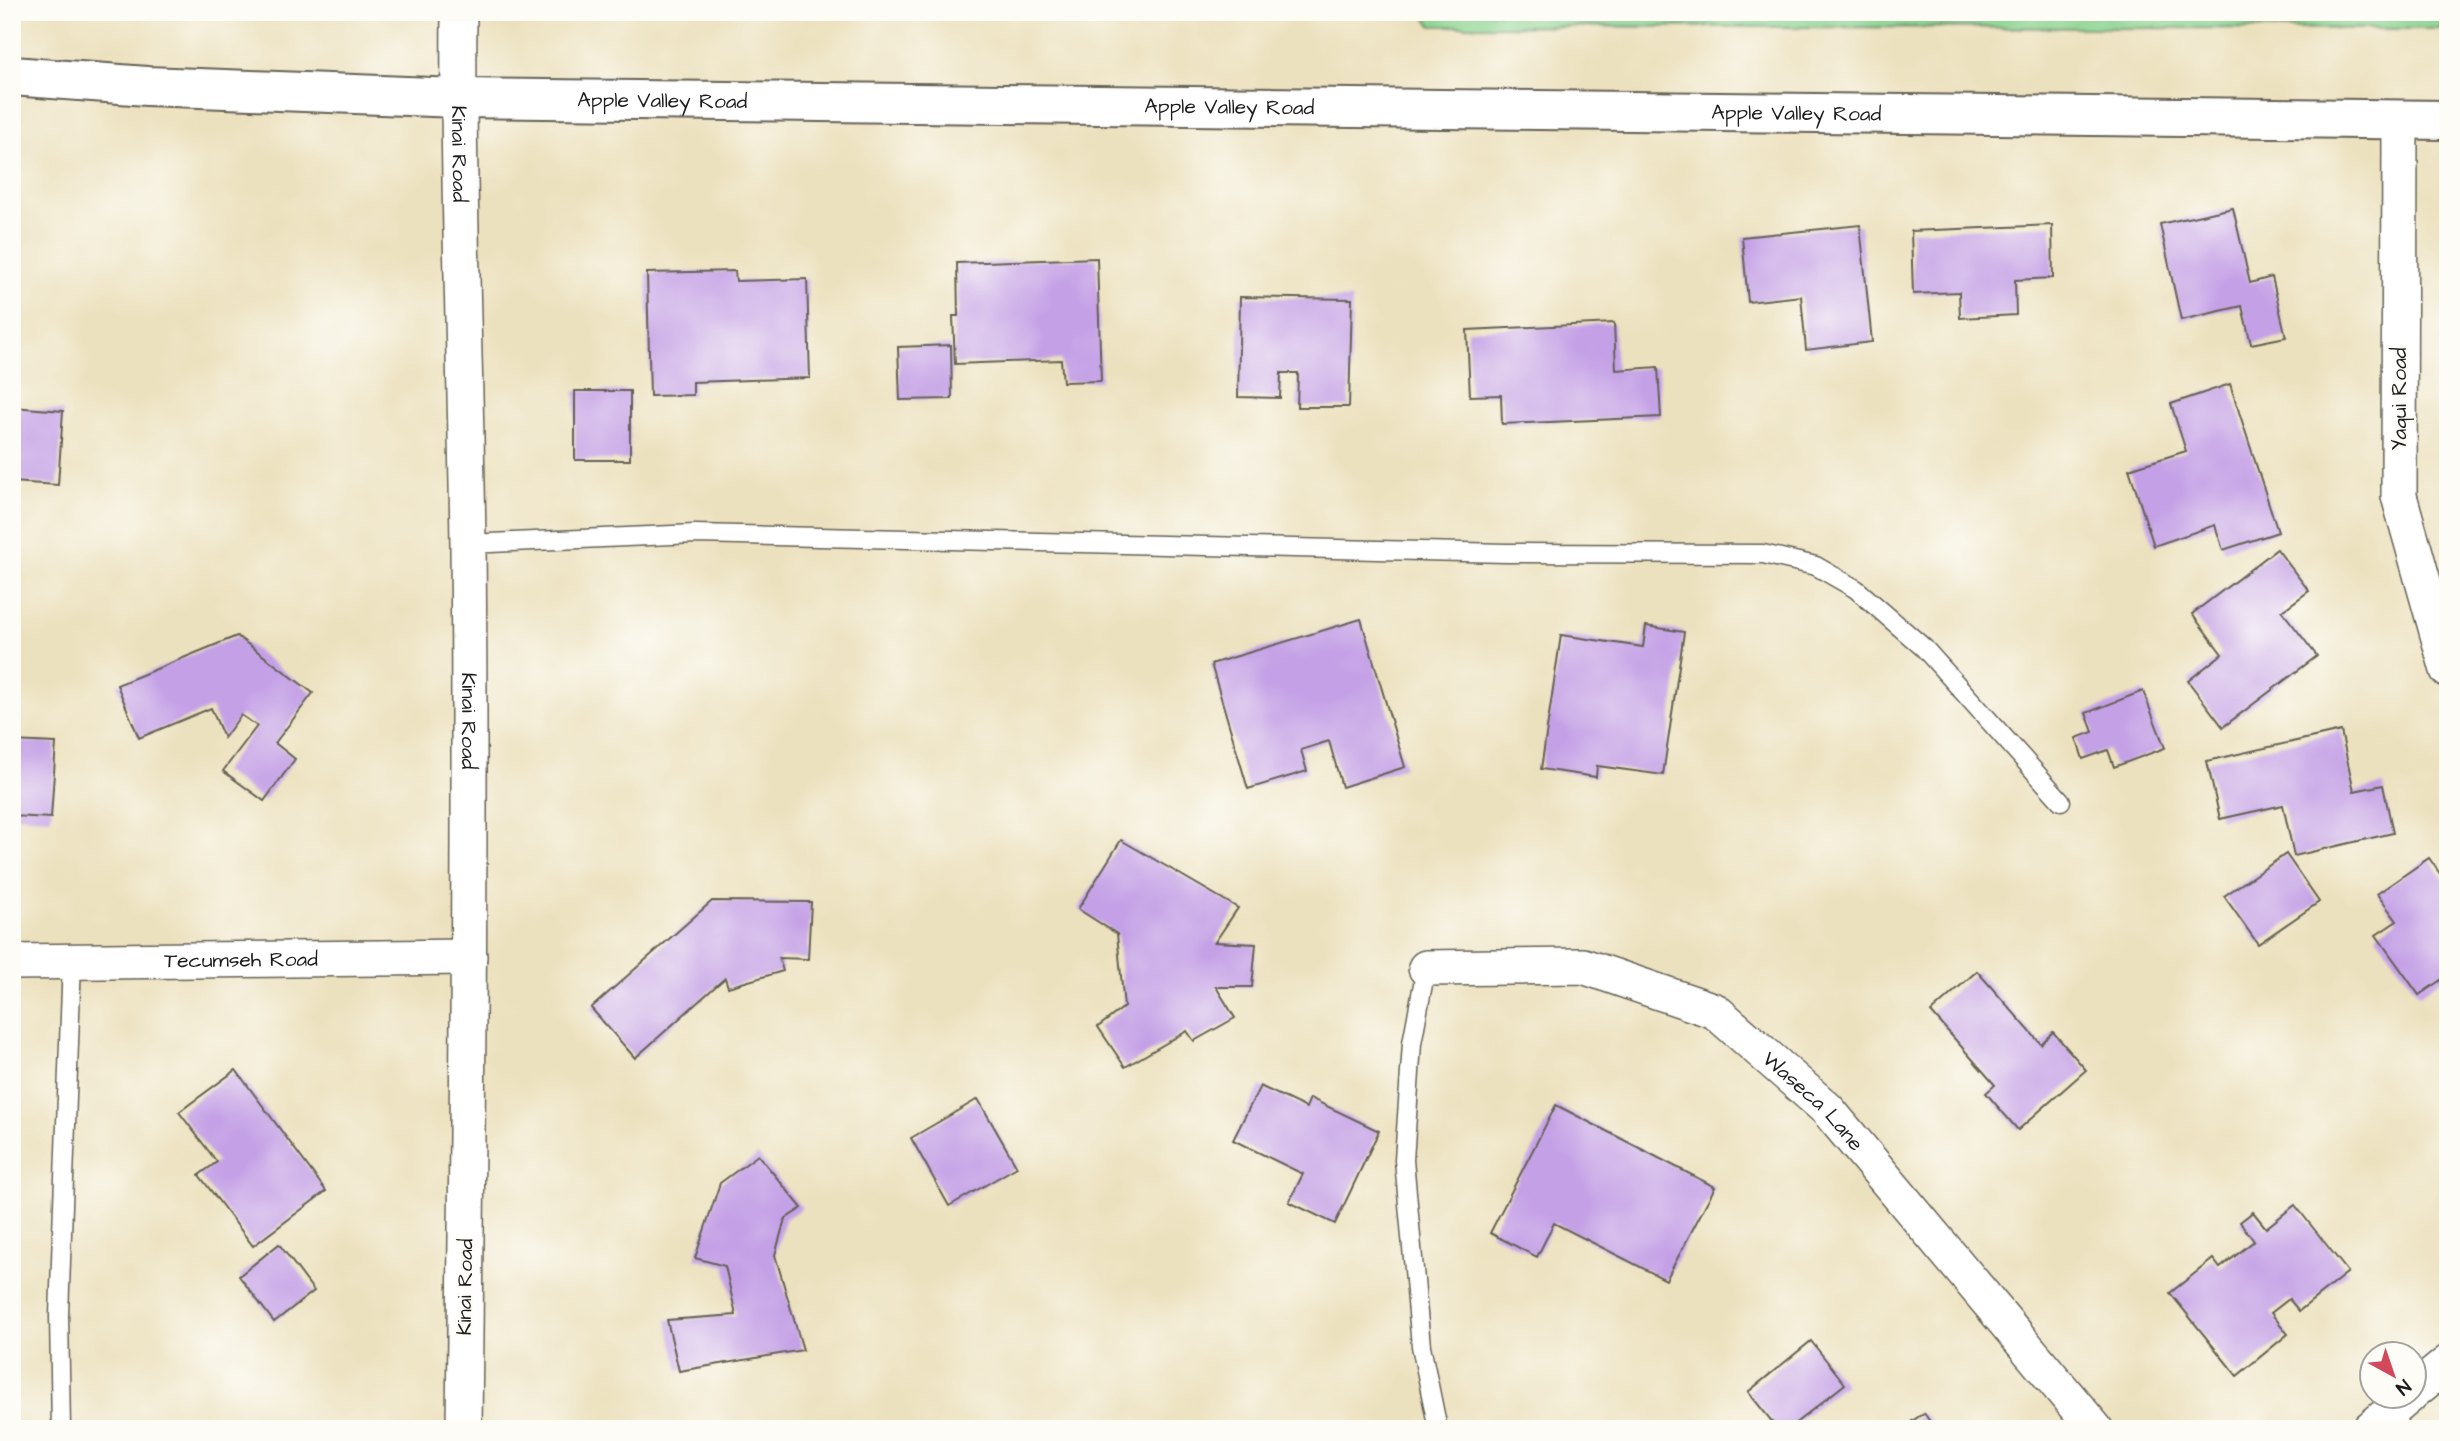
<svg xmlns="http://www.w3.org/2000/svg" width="2460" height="1441" font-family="'Architects Daughter',sans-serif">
<rect width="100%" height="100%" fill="#fdfcf7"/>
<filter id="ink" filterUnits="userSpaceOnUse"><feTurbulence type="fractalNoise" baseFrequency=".0143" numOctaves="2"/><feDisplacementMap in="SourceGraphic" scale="14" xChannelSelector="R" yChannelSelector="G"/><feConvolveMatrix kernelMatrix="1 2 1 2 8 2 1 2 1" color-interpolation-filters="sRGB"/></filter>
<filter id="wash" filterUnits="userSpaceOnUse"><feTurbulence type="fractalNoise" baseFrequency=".00686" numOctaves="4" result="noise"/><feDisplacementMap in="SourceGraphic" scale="28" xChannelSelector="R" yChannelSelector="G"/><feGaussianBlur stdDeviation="1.57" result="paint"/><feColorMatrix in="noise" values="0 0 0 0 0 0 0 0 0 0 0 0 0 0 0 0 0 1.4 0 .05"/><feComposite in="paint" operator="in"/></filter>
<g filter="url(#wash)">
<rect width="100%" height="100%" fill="#ece1be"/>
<polygon fill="#8bd38f" stroke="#547856" stroke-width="2" points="1421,12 2448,12 2448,29 1432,26"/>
<g id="blocks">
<g fill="#c4a1e6">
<polygon points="2233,208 2250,283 2272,277 2286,337 2251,344 2242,306 2181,320 2160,224"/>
<polygon points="1860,225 1872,342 1806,350 1801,296 1748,302 1742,237"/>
<polygon points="2052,225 2053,278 2015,280 2016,315 1960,318 1959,292 1913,294 1911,231"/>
<polygon points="1097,258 1101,381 1063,382 1061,360 955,364 953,316 958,316 957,263"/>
<polygon points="735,271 736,281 807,279 810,378 693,382 693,395 650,396 647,273"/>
<polygon points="1240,297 1352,299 1349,407 1297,407 1298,373 1281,373 1280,398 1238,397"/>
<polygon points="1614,323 1616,370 1658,367 1661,417 1502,424 1501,395 1470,396 1467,330"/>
<polygon points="951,345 952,399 900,400 898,347"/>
<polygon points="2230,384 2278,532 2223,550 2215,525 2154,546 2129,469 2186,451 2171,404"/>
<rect x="575" y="391" width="55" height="69"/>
<polygon points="12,407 63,411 58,485 12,482"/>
<polygon points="2277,549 2309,591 2282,611 2317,656 2223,727 2188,681 2222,654 2192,614"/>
<polygon points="1361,619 1405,767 1342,787 1329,741 1301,750 1307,771 1248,789 1211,664"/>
<polygon points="1646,626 1684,632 1663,775 1597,766 1596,777 1541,769 1561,635 1643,647"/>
<polygon points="237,636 313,693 275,743 295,759 264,801 223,771 257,726 241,715 224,738 211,708 139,738 117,685"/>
<polygon points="2143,691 2165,748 2114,767 2108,750 2083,759 2076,738 2093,732 2086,713"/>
<polygon points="2341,731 2354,791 2383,785 2393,833 2294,856 2283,805 2220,819 2207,761"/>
<polygon points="12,741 56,743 51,818 12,816"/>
<polygon points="1121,840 1238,908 1215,942 1256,944 1252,987 1216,987 1235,1018 1194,1041 1187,1031 1125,1067 1098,1027 1124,1007 1117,934 1078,909"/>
<polygon points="2286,854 2319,902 2258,944 2224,896"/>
<polygon points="2429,858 2448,885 2448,981 2445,977 2419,995 2376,935 2397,921 2377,894"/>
<polygon points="712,901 811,902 808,959 779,958 783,971 728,987 725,978 635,1058 591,1008"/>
<polygon points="1977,971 2041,1044 2053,1032 2086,1070 2018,1130 1986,1093 1995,1085 1931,1012"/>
<polygon points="236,1070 326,1191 253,1246 199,1175 217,1162 179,1112"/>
<polygon points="1260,1086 1306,1108 1310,1098 1379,1131 1335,1224 1289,1202 1303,1174 1233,1140"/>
<polygon points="978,1099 1017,1167 949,1206 911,1138"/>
<polygon points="1556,1105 1715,1187 1666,1280 1554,1223 1537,1257 1490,1233"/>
<polygon points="758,1155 802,1208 785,1219 775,1255 803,1350 679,1371 667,1320 736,1315 725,1266 695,1258 720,1183"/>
<polygon points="2295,1205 2348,1272 2299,1311 2289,1299 2271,1313 2288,1334 2237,1376 2170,1293 2213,1259 2220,1268 2254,1241 2240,1222 2253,1212 2266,1228"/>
<polygon points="279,1244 314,1291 274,1322 239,1276"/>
<polygon points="1811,1341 1845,1384 1788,1429 1778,1429 1748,1392"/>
<polygon points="1924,1413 1935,1429 1901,1429"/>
</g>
</g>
</g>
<g filter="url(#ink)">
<use href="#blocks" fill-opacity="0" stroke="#656155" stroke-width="2"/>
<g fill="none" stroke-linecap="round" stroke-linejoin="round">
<g stroke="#656155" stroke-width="21">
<g id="service">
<polyline points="468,544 695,534 1506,553 1763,554 1816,566 1856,589 1924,648 2061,801"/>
<polyline points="1426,968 1412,1043 1404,1160 1421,1346 1438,1429"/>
<polyline points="61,1429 59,1315 72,961"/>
</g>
</g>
<g stroke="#656155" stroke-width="38">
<g id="minor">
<path id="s1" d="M459,12C457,190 466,368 468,546C471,840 467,1135 464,1429"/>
<polyline points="2400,120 2399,496 2448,670"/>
<path id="s2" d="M12,962L469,957"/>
<path id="s3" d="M1426,968L1583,966L1715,1011L1827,1109L2095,1429"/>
<polyline points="2414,1391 2448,1363"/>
<polyline points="2370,1429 2409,1396"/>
</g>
</g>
<g stroke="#656155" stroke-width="42">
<g id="secondary">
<path id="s4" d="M12,76L147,86L458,98L2448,120"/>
</g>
</g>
<use href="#service" stroke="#fff" stroke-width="18"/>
<use href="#minor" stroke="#fff" stroke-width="35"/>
<use href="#secondary" stroke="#fff" stroke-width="38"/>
</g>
</g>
<g text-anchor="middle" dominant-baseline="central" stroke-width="5" stroke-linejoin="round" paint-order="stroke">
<g font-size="21" fill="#1c1c1c" stroke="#fdfcf7">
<text stroke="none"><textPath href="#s4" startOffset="651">Apple Valley Road</textPath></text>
<text stroke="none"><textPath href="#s4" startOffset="1218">Apple Valley Road</textPath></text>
<text stroke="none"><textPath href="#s4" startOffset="1785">Apple Valley Road</textPath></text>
<text stroke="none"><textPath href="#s1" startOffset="142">Kinai Road</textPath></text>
<text transform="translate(2399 399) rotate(-90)">Yaqui Road</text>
<text stroke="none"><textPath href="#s1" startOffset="709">Kinai Road</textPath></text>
<text stroke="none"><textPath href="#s2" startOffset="229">Tecumseh Road</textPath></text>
<text stroke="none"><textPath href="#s3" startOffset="430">Waseca Lane</textPath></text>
<text transform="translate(465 1287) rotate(-89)">Kinai Road</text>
</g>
</g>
<rect width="2460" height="1441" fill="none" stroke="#fdfcf7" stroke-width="42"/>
<g transform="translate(2393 1375) rotate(140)"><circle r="33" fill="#fdfcf7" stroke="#a3a29f" stroke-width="2"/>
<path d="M0-5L12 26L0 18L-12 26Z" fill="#d1495b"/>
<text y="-10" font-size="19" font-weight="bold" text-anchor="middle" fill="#1c1c1c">N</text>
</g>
</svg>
